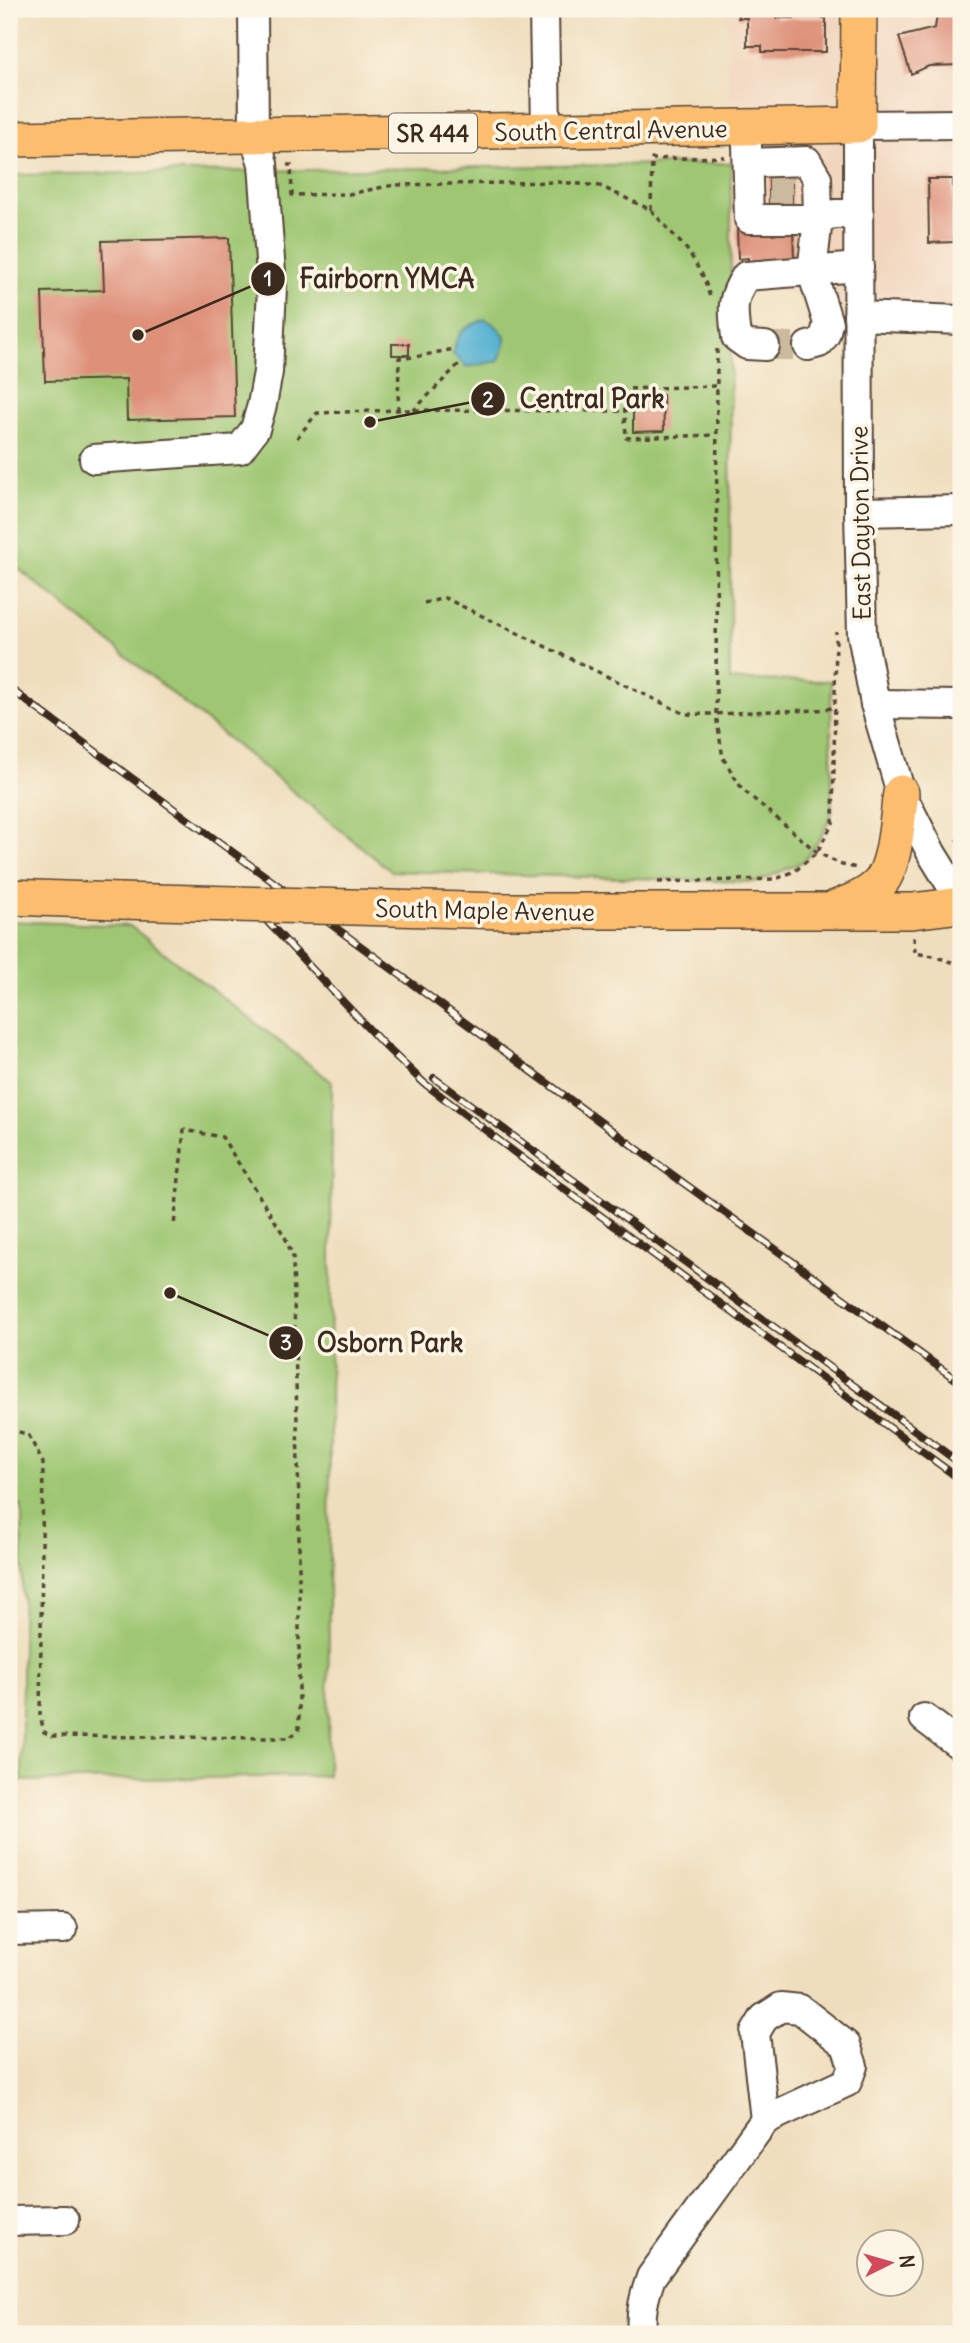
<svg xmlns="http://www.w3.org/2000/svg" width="970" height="2343" font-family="Delius,sans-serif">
<rect width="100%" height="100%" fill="#fcf5e5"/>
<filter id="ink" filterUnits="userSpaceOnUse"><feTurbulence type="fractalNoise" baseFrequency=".0143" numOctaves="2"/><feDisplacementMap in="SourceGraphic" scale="14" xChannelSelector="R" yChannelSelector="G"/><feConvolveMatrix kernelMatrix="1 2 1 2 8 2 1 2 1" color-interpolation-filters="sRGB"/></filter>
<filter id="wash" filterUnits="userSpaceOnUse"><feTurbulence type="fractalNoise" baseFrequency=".00686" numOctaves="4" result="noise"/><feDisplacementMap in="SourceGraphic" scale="28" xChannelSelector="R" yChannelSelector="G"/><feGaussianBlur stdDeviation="1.57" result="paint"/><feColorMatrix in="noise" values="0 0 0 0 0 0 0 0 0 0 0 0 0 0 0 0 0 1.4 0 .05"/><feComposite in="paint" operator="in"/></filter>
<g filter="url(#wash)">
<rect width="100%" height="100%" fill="#efdebd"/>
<polygon fill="#f1d5bd" points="726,9 961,9 961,314 882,312 731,284 731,164"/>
<g fill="#9fc773" stroke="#6d7848" stroke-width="2">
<polygon points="731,163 730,680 831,681 832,813 821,837 804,861 758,882 391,871 9,561 9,175"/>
<polygon points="9,921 130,926 332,1082 328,1776 22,1781 22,1506 9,1505"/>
</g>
<path fill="#52b1d1" stroke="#466e78" stroke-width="2" d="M485,319C506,331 511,338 498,361L467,367L453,354C457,330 463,329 485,319Z"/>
<g id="blocks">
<g fill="#de9079">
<polygon points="738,9 776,9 776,18 826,18 826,52 762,52 762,46 747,46 747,18 738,18"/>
<polygon points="938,9 958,9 961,31 961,65 929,66 911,74 899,37 935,28"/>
<rect x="769" y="168" width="23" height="48"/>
<polygon points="928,179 953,179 954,242 929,243"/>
<polygon points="793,225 794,262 748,267 748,258 738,259 737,226"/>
<polygon points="229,238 235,417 127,420 126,379 45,381 42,292 104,290 102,241"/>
<rect x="392" y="344" width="17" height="11"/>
<polygon points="633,395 663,395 664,431 633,432"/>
</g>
</g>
</g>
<g filter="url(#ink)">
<use href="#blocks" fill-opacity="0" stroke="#564536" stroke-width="2"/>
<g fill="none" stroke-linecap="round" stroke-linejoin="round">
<g stroke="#cbba9d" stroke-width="28" stroke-dasharray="28 14" stroke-linecap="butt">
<polyline points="769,190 792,190"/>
<polyline points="765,346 808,346"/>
</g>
<g stroke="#564536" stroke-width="32">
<g id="minor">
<polyline points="544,9 546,132"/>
<polyline points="961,124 858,125 858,155 859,512 862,634 875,704 901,793 932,854 961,901"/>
<polyline points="747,144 749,219 818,219 835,214 859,214"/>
<polyline points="748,163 807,161 817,178 818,219 812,272 828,323 825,335 819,343 808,346"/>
<polyline points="858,316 961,320"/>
<path d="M765,346L747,345L736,337C733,310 730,300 746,276L859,267"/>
<polyline points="94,459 240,449 255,429 262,405 268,372 272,287 263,164 254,135 253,9"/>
<polyline points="859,512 961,510"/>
<polyline points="875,704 961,705"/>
<polyline points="924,1718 961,1746"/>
<polyline points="9,1930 63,1929"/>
<polyline points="9,2221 65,2220"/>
<path d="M642,2334C640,2313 644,2297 651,2277L765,2120L847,2082L853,2066L846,2045L800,2009L781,2007L764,2018L755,2033L765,2120"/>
</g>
</g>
<g stroke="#564536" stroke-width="38">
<g id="major">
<polyline points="9,139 858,125 859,9"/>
<polyline points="9,897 119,901"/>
<path d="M836,908C851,902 868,896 879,884C896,866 897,817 901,793"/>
<polyline points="506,911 912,911 961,905"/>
</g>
</g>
<g stroke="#564536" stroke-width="3.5" stroke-dasharray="5 5" stroke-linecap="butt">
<polyline points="287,165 291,165 292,195 349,194 394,185 558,182 600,186 651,210 689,252 704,278 710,297"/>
<polyline points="651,210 652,159 725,157"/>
<polyline points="717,349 716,715 723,758 742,789 817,852 842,865 857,868"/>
<polyline points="715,386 624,389 626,438 715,435"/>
<polyline points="398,410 399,358 415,357 454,349"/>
<polyline points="413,411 461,362"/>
<polyline points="297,438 317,413 398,410 625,411"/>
<path d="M424,603L445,598L685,714C715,715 744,712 775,711C797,710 814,712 836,707"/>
<polyline points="956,841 959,839 961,844"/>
<polyline points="658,882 776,879 795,871 817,852 833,823 836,632"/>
<polyline points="914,937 915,953 933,956 961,965"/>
<polyline points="9,1430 28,1434 43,1463 40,1715 44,1732 53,1736 267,1738 289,1738 299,1730 299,1505 293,1257 285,1237 222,1137 184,1130 174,1226"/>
</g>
<use href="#minor" stroke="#fff" stroke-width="28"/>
<use href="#major" stroke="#fcbd6e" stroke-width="35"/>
<g stroke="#3b2a1e" stroke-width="8">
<g id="rail">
<polyline points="9,688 685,1184 961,1383"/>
<polyline points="263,917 383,1044 424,1083 522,1158 961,1480"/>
<polyline points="434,1078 961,1464"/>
</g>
</g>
<use href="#rail" stroke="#fcf5e5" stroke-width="5" stroke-dasharray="16" stroke-linecap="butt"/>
<g stroke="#564536" stroke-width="38" stroke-linecap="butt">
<polyline id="major-bridge" points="119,901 506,911"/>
</g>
<use href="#major-bridge" stroke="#fcbd6e" stroke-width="35"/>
</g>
</g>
<g text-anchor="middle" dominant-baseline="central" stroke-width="7" stroke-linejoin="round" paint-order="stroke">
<rect fill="#fcf5e5" stroke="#75675a" stroke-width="2" x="389" y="113.5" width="88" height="39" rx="5"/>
<g font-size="23" font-weight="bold" fill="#3b2a1e">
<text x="433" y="133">SR 444</text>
</g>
<g font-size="24" fill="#3b2a1e" stroke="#fcf5e5">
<text transform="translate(611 130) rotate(-1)">South Central Avenue</text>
<text transform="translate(860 523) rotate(-91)">East Dayton Drive</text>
<text transform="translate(485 910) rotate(1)">South Maple Avenue</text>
</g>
</g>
<path fill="none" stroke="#3b2a1e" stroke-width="2.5" d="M138 335L268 279M370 422L488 399M170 1293L286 1343"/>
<g fill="#3b2a1e" stroke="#fcf5e5" stroke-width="2.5">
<circle cx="138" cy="335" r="7"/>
<circle cx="370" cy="422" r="7"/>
<circle cx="170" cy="1293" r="7"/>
<circle cx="268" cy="279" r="18"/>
<circle cx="488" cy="399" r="18"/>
<circle cx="286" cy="1343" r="18"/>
</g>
<g font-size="21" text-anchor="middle" font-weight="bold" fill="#fff">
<text x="268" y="286">1</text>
<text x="488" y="407">2</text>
<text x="286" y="1350">3</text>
</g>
<g font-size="26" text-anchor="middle" font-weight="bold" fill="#3b2a1e" stroke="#fcf5e5" stroke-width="7" stroke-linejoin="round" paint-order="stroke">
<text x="387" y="288">Fairborn YMCA</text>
<text x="592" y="408">Central Park</text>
<text x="390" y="1352">Osborn Park</text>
</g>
<rect width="970" height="2343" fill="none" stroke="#fcf5e5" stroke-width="35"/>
<g transform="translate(890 2263) rotate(85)"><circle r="33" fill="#fcf5e5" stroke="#afa495" stroke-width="2"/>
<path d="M0-5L12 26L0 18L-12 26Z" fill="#d1495b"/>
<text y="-10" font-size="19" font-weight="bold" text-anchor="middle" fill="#3b2a1e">N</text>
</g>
</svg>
